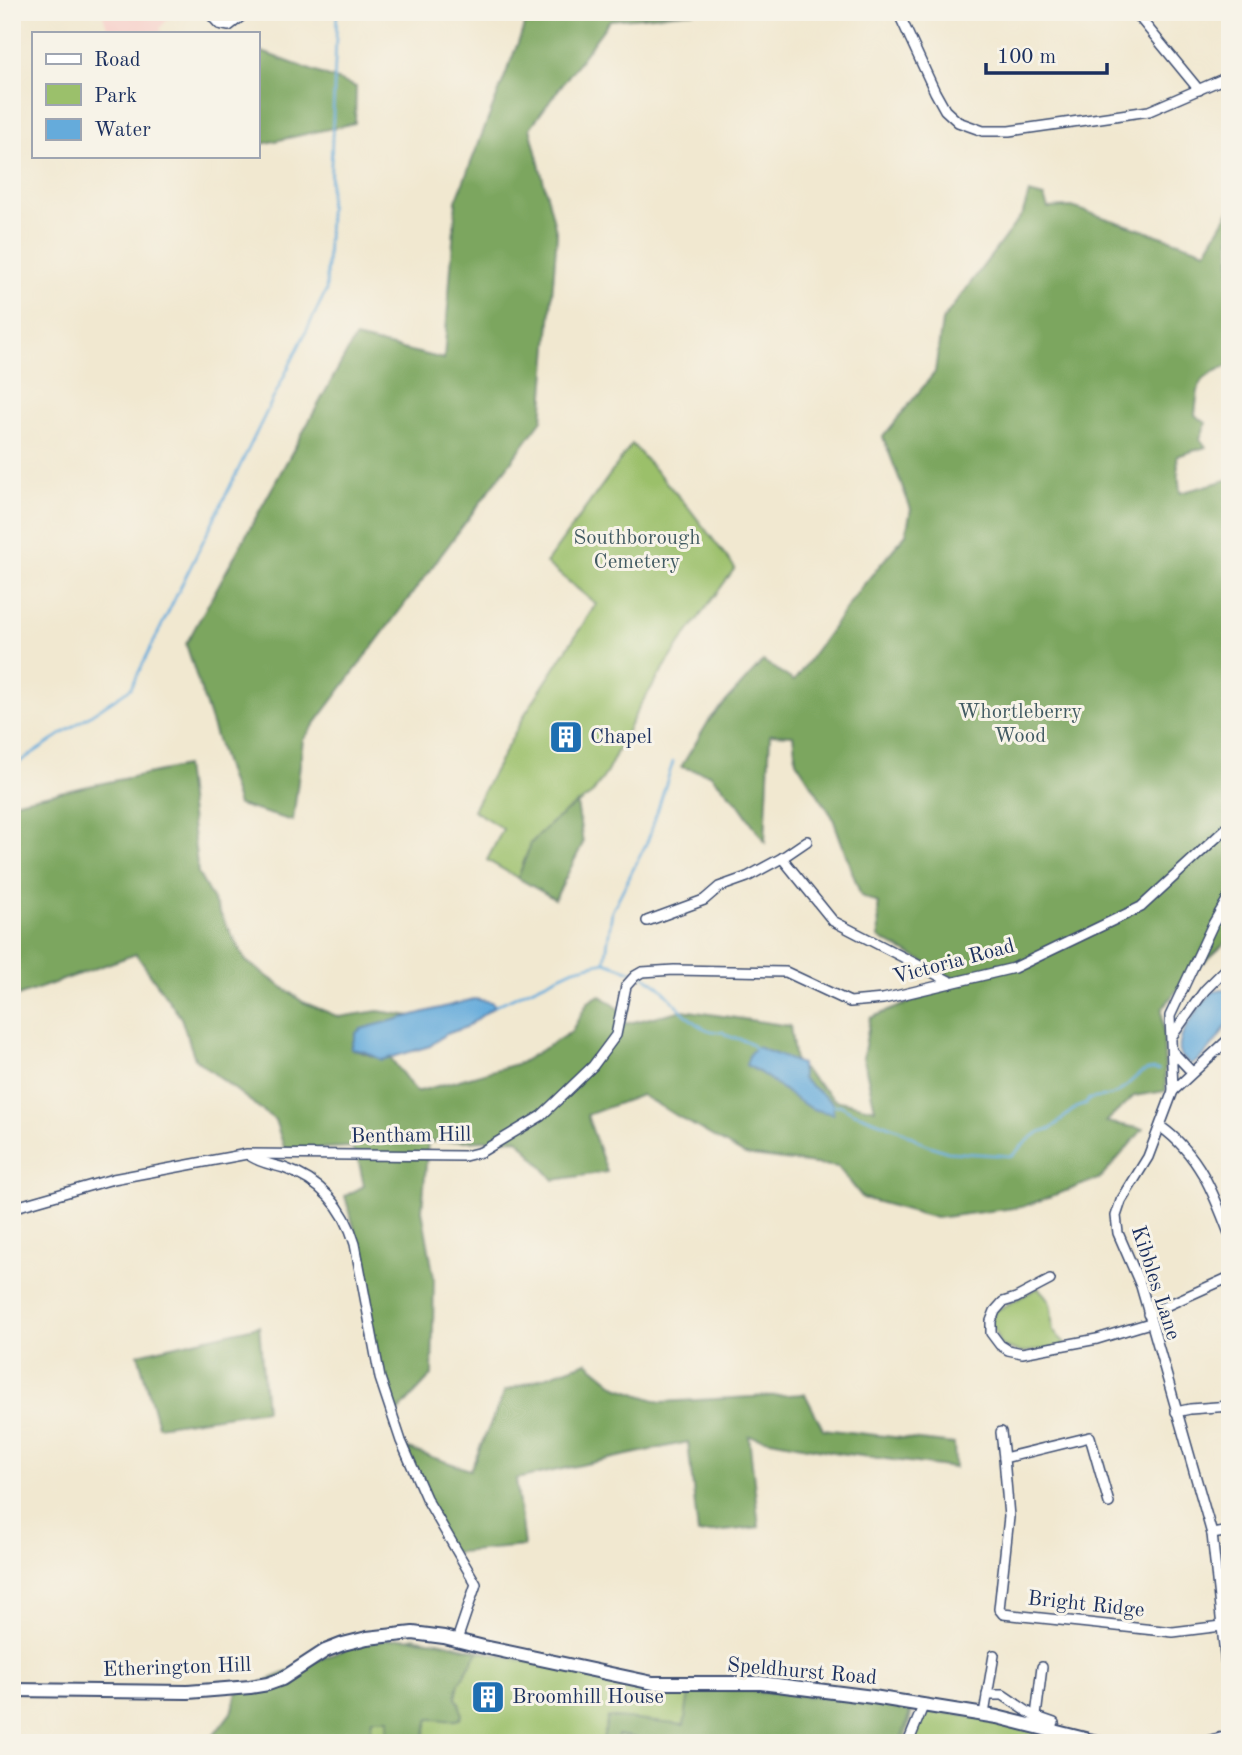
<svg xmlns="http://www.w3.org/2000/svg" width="1242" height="1755" font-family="'Old Standard TT',serif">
<rect width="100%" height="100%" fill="#f7f3e8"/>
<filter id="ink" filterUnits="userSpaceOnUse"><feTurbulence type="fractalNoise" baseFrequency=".0143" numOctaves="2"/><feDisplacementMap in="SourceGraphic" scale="14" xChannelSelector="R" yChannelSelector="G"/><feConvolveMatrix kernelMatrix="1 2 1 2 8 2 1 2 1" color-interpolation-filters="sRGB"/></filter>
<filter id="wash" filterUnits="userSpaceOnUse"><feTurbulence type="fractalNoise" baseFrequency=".00686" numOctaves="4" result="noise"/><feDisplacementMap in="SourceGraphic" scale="28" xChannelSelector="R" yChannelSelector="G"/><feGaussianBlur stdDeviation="1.57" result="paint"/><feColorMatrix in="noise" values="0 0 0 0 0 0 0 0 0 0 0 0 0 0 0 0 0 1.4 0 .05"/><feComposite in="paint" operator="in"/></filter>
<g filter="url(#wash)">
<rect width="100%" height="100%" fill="#f1e8d0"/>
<polygon fill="#f7d0ca" points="102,12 174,12 160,28 162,33 109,33"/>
<g fill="#9bc06b" stroke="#5b7864" stroke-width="2">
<polygon points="632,444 688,507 735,568 681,642 639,707 607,772 592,794 551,823 531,843 518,878 487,860 503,829 473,810 525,714 596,604 546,563"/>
<path d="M1038,1288C1056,1304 1050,1310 1053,1331L1067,1345L1022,1353L1000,1345L991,1321L995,1311Z"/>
<polygon points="414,1637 629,1683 747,1688 870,1701 912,1711 904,1743 208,1743 233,1710 237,1692"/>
<polygon points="930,1712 962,1714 1075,1743 912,1743 921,1720"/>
</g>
<g fill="#7ca65f" stroke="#4c6a5e" stroke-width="2">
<polygon points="530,12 695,12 610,20 530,128 557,234 542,420 303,740 293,821 238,805 186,644 355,338 444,359 456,201"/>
<polygon points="257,50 356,87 355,123 257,145"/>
<path d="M1029,193L1044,197L1048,208L1072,207L1206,251L1230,210V365C1196,379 1199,381 1195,415L1206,423L1200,439L1206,447L1177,456L1180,493L1230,479V939L1185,980L1162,1009L1166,1091L1134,1096L1106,1122L1143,1129L1101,1178L1022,1207L936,1218L863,1198L838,1167L745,1155L641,1095L587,1115L607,1172L554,1180L518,1139L428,1142L422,1210L434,1278L432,1375L395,1415L368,1321L364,1262L345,1196L364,1186L359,1162L351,1147L285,1150L275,1120L195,1059L181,1018L136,954L12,998V802L185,766L198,873L246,961L303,1002L339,1017L378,1011L412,1016L356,1033L351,1049C364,1052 377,1061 390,1057L416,1092L520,1063L571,1032L588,1002L600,995L622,1011L625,1024L683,1010L790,1026L795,1062L835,1100L875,1109L863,1057L870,1018L962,982L879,938L878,903L861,896L832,816L796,761L793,735L770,734L765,842L737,802L710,774L681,767L710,719L763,661L794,681L860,589L906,534L911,509L883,437L935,372L942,321L1023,213Z"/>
<polygon points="577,803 583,843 555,899 518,878 531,843 551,823"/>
<polygon points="259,1326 266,1410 158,1426 138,1354"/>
<polygon points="587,1362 619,1388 661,1402 805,1394 823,1429 954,1444 955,1468 839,1453 749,1436 759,1527 698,1534 688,1442 516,1479 524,1546 449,1553 405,1448 470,1470 505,1391"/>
<path d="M400,1638L438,1641L479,1651L459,1683L456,1698C474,1730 447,1718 429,1719L422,1743H385L389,1719H372L369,1743H208L233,1710L237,1692L359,1644Z"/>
<polygon points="690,1686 870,1702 910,1712 900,1743 664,1743 618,1735 615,1743 602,1743 608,1717 684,1725"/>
</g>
<g fill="#65abdb" stroke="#406d9c" stroke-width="2">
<path d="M1227,989L1230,992C1230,999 1231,1008 1230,1015C1226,1031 1206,1057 1192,1064C1159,1051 1201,1006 1212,992Z"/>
<polygon points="474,999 492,1002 495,1006 466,1027 444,1035 430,1046 382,1060 363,1051 351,1049 356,1033 361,1029"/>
<path d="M757,1047L801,1064L802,1079L833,1103V1114C826,1112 818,1111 811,1108C787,1097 771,1076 746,1065L750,1053Z"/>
</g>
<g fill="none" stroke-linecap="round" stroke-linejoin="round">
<g stroke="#65abdb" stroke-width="2.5">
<polyline points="12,767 131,688 326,291 337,12"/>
<polyline points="605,962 612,911 648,840 673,762"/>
<path d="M644,976C673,990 688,1034 723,1032C732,1043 747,1033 757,1052"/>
<polyline points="495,1006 574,969 605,962 634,972"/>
<path d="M833,1106L840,1105L852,1112L898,1129L927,1145L948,1152L1012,1156C1022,1146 1036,1130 1051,1129L1075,1108L1086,1104L1089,1099C1098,1097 1110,1097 1117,1093C1132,1085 1139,1065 1159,1070"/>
</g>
</g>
</g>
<g filter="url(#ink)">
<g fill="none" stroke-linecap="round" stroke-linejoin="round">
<g stroke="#3b4b6f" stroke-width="12">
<g id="street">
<polyline points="208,12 219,24 229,26 247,12"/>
<polyline points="898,12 935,92 945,110 958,122 983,131 1009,131 1149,111 1230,76"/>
<polyline points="1135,12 1199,90"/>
<polyline points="782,858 833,921 951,982"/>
<polyline points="1230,895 1213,924 1170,1016 1173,1091 1148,1157 1121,1201 1116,1216 1118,1233 1141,1286 1212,1534 1230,1701"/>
<polyline points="647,921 704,900 719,887 747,877 782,858 807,841"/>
<polyline points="1172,1036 1205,990 1230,965"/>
<polyline points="1173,1052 1192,1072"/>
<polyline points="1173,1091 1230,1038"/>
<path d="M1161,1127C1199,1154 1214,1194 1230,1236"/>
<path d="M249,1155C260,1163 271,1164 284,1168C321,1181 344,1207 355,1244L380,1378L401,1441L426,1498L476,1584L457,1640"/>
<polyline points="12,1208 113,1179 247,1154 465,1156 481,1152 541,1116 593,1066 616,1035 626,986 635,976 642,972 674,970 786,972 850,1002 883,999 1014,968 1141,907 1230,825"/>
<polyline points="1050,1280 1016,1298 1003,1302 995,1311 991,1321 991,1333 1000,1345 1008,1350 1022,1353 1097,1339 1150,1323"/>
<polyline points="1148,1314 1230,1277"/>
<polyline points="1176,1412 1190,1409 1230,1406"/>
<polyline points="1001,1432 1004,1458"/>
<polyline points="1109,1503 1090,1437 1004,1458 1009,1517 999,1609 1003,1614 1173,1632 1222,1626"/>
<polyline points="1212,1534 1230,1531"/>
<polyline points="987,1695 1003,1695 1034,1716 1054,1723"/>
<polyline points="984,1714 994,1655"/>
<polyline points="1036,1716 1042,1667"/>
<polyline points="908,1743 924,1704"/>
</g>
</g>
<g stroke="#3b4b6f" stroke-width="16">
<g id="secondary">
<polyline points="12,1690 188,1692 250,1687 268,1684 282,1679 325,1651 343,1644 367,1638 413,1633 444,1637 484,1647 653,1683 761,1683 873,1697 997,1717 1101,1743"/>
<polyline points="1208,1743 1230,1737"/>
</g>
</g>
<use href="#street" stroke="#fff" stroke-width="9"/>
<use href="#secondary" stroke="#fff" stroke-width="12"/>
</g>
</g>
<defs>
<g id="building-square" transform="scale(1.75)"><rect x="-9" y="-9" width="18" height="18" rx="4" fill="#1f6fb2" stroke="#f7f3e8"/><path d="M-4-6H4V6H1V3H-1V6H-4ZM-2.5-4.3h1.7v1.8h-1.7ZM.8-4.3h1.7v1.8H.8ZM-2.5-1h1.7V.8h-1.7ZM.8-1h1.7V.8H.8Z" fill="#fff"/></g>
</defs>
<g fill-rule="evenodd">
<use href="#building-square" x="566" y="737"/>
<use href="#building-square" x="488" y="1697"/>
</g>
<g text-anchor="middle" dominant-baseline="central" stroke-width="6" stroke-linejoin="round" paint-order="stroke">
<g font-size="21" fill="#415a62" stroke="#f7f3e8">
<text x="637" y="538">Southborough<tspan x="637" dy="24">Cemetery</tspan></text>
<text x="1020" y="712">Whortleberry<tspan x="1020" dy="24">Wood</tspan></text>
</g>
<g font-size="21" fill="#1b2f5e" stroke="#f7f3e8" text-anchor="start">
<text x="590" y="737">Chapel</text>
<text x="512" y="1697">Broomhill House</text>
</g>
<g font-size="21" fill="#1b2f5e" stroke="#f7f3e8">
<text transform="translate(954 962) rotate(-15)">Victoria Road</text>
<text transform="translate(411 1136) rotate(-1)">Bentham Hill</text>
<text transform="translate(1155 1283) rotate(72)">Kibbles Lane</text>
<text transform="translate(1086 1605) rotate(6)">Bright Ridge</text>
<text transform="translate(177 1668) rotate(-2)">Etherington Hill</text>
<text transform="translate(802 1672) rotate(5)">Speldhurst Road</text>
</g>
</g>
<rect width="1242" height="1755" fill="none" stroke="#f7f3e8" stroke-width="42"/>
<rect x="32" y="32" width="228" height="126" fill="#f7f3e8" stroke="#9fa5b1" stroke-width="2"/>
<rect x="46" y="54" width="35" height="10" fill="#ffffff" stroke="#9fa5b1" stroke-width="2"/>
<text x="94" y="66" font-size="21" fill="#1b2f5e">Road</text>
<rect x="46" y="84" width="35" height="21" fill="#9bc06b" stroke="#9fa5b1" stroke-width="2"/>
<text x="94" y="102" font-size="21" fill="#1b2f5e">Park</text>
<rect x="46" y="119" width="35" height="21" fill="#65abdb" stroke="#9fa5b1" stroke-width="2"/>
<text x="94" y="136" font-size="21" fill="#1b2f5e">Water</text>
<path d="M986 63v10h121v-10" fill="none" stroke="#1b2f5e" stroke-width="3.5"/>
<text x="997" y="63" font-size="21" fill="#1b2f5e" stroke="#f7f3e8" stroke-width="5" paint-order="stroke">100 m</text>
</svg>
